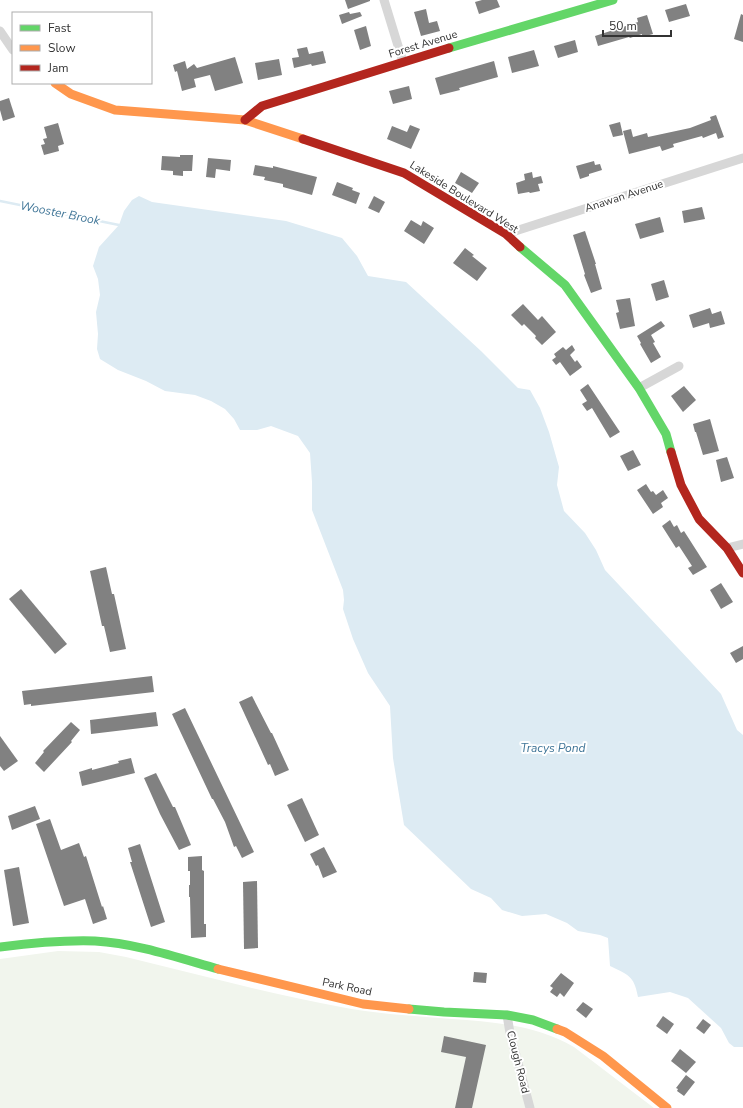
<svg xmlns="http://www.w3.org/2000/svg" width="743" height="1108" font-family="'Nunito Sans',sans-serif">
<rect width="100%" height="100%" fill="#fff"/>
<path fill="#f1f5ed" d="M58,951L99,952L126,957C197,974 269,994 341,1007C377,1014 415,1016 452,1019C494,1022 537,1025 574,1047L654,1108H0V959Z"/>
<path fill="#ddebf3" d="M139,196L152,202L286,221L342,238L357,256L368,276L406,282L481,351L518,388L530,390L540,408L549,432L559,467L557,485L564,511L585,533L596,550L605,570L721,694L737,730L743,735V1047H734L729,1043L721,1028L688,998L670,992L638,997C634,975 628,975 610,966L608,938L600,935L578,931L567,923L546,914L522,916L502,910L491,898L471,889L404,825L393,758L390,706L368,673L353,639L343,609L344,600L343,590L312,510V482L310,453L298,436L271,426L257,430H240L234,419L225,409L211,401L195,395L165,391L146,381L118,370L100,359L97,349L98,334L96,312L100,295L98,279L93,266L99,247L119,225L124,211L132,200Z"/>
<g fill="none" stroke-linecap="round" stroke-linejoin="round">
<polyline stroke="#ddebf3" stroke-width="2.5" points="0,201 119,225"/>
</g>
<g fill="#818181">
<polygon points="345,0 370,0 370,1 348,9"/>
<polygon points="482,0 497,0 500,7 479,14 475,2"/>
<polygon points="686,4 690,16 669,22 665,10"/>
<polygon points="426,9 429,23 437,21 440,31 421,36 414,12"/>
<polygon points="349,12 350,14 360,12 362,16 342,24 339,15"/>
<polygon points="741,14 743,15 743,42 734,39"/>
<polygon points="647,15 653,34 642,37 642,34 630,38 629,37 598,46 595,36 638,22 637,18"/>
<polygon points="366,26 371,46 360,50 354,30"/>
<polygon points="575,40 578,52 558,58 554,46"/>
<polygon points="307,47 309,54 323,51 326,63 312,66 311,64 294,68 292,58 299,57 297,49"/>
<polygon points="534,50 539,66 512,73 508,57"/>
<polygon points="235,57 243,83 215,91 210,75 194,79 196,87 182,91 177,71 175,72 173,65 185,61 187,69 194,64 197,68"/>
<polygon points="279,59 282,75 258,80 255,63"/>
<polygon points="494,61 498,77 459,88 460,90 440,95 435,78"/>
<polygon points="409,86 412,99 393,104 389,91"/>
<polygon points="9,98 15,117 3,121 0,110 0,101"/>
<polygon points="716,115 724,137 718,139 716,133 703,138 702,136 673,144 674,147 662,151 660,146 629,154 623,131 631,129 633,137 647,133 648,137 690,128 711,120 710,117"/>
<polygon points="620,122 623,135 613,137 609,125"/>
<polygon points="58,123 64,144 58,146 59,151 44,155 41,145 45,144 43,139 47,138 44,127"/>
<polygon points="410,125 420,129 411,149 387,139 392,126 407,132"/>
<polygon points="180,155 193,155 192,171 183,171 183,176 173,175 173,171 161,170 162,156 180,157"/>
<polygon points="208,158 231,160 230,171 216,169 215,178 206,177"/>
<polygon points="594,161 595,165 600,164 602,170 589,174 589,176 580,179 576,166"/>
<polygon points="255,165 273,168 273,166 317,177 312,195 283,187 283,184 264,180 265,177 253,175"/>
<polygon points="461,172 479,183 472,193 455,183"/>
<polygon points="532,172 533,178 541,176 543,183 538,184 540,191 530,193 529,192 518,194 516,183 525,180 524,174"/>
<polygon points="337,182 353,188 352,190 360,193 356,204 332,195"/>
<polygon points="374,196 385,202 379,213 368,208"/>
<polygon points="702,207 705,219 684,223 682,211"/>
<polygon points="660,217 664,232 640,239 635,224"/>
<polygon points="411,220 421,226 423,221 434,228 424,244 404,231"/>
<polygon points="585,231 596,264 595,264 602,289 591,293 584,275 585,274 573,235"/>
<polygon points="465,248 474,255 472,256 487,268 477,281 453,263"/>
<polygon points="664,280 669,297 656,301 651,284"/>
<polygon points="630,298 635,326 620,329 616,313 619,312 616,300"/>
<polygon points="523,304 538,320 542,316 556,332 542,345 535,338 536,336 524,324 522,326 511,315"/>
<polygon points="710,308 712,314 721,311 725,324 710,328 709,323 693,328 689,315"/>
<polygon points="661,321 665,326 651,335 655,342 653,343 661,357 651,363 640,344 641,343 637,336"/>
<polygon points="572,345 575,350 570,355 575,362 577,360 582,367 570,376 560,362 556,365 552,360 556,357 554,354 563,347 566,350"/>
<polygon points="588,384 620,432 610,438 592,408 587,411 582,404 587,401 580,390"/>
<polygon points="684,386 696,400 683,412 671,396"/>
<polygon points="710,419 719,451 703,455 696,432 695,432 693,424"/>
<polygon points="633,450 641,465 628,471 620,456"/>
<polygon points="727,457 734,478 721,482 716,460"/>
<polygon points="646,484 651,492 653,491 656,495 663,490 668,498 661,503 663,507 653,514 637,490"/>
<polygon points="670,520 674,527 677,525 681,533 684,531 707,567 693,575 688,568 692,566 679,546 676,548 662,526"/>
<polygon points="106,567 112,594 114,594 126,649 110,652 104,626 102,626 90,571"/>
<polygon points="721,583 733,602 721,609 710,590"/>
<polygon points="21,589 67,644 55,654 9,599"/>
<polygon points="743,646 743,659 736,663 730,653"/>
<polygon points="152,676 154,692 31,706 31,704 24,705 22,691"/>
<polygon points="252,696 271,733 272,733 289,770 275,776 270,764 268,765 239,702"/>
<polygon points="185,708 254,852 242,858 236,846 234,847 225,822 213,799 212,799 172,714"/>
<polygon points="156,712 158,726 91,734 90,720"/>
<polygon points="71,722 80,730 71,741 72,742 44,772 35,763 44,752 43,751"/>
<polygon points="0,736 18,761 4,771 0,766"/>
<polygon points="131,758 135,773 82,786 79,772 92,768 92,770 119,763 118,761"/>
<polygon points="156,773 173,807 175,807 191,845 179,850 160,814 144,778"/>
<polygon points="302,798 319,835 305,842 287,805"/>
<polygon points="35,806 40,819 12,830 8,816"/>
<polygon points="50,819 61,850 79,843 84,857 86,856 102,907 103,906 107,919 93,924 85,899 64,906 36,824"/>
<polygon points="140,844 165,922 151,927 130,862 132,862 128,848"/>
<polygon points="324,847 337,872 323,878 318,865 316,866 310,854"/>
<polygon points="202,856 202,870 204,871 204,924 206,924 206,937 191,938 190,897 189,897 189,885 190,885 190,871 188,871 188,857"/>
<polygon points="19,867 29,923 13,926 4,870"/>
<polygon points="257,881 258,948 244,949 243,882"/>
<polygon points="474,972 487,973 486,983 473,982"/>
<polygon points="561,973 574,983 564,997 560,993 557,997 550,992 553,988 550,986"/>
<polygon points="583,1002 593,1009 586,1018 576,1010"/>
<polygon points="663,1016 674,1024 667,1034 656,1026"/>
<polygon points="703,1019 711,1025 704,1034 696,1028"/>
<polygon points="444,1036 486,1045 472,1108 455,1108 466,1057 441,1052"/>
<polygon points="680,1049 696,1062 686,1073 671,1061"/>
<polygon points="686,1075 695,1082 684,1096 677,1091 678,1089 676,1088"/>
</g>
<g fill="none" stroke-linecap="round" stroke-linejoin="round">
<g stroke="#d7d7d7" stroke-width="9">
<polyline points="384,0 403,62"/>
<polyline points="0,31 13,50"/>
<polyline points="506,234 743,158"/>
<polyline points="639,388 679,366"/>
<polyline points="727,548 743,544"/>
<polyline points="507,1015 510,1033 530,1108"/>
</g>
<g stroke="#63d668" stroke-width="9">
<polyline points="449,48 613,0"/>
<polyline points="520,247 565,285 639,388 666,434 671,452"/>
<path d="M0,947C31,943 63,940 95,941C135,943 179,958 218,969"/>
<polyline points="409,1009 444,1012 507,1015 533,1020 557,1029"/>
</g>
<g stroke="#ff974d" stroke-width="9">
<polyline points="55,83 71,94 115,110 245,120 303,139"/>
<polyline points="218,969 363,1004 409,1009"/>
<polyline points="557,1029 565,1032 603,1056 667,1108"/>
</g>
<g stroke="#b3261e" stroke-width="9">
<polyline points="245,120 262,106 449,48"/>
<polyline points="303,139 404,173 506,234 520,247"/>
<polyline points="671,452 681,485 699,519 727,548 743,573"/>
</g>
</g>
<g text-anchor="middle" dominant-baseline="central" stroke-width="4" stroke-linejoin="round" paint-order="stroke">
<g font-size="11" fill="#333" stroke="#fff">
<text transform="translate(423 44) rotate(-17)">Forest Avenue</text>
<text transform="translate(624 196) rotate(-18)">Anawan Avenue</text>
<text transform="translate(464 197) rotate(32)">Lakeside Boulevard West</text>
<text transform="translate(347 987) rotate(12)">Park Road</text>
<text transform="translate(518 1062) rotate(76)">Clough Road</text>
</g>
<g font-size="12" font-style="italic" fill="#3f7597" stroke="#fff">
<text transform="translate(60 213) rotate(11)">Wooster Brook</text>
<text x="553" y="748">Tracys Pond</text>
</g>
</g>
<rect x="12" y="12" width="140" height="72" fill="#ffffff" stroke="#adadad"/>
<rect x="20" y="25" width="20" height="6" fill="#63d668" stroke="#adadad"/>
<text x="48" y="32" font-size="12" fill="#333333">Fast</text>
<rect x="20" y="45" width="20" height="6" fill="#ff974d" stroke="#adadad"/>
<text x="48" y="52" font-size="12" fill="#333333">Slow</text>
<rect x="20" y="65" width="20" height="6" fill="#b3261e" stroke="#adadad"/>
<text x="48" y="72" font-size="12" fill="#333333">Jam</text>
<path d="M603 30v6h68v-6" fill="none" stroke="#333333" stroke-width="2"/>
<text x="609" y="30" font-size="12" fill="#333333" stroke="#ffffff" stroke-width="3" paint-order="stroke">50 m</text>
</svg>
